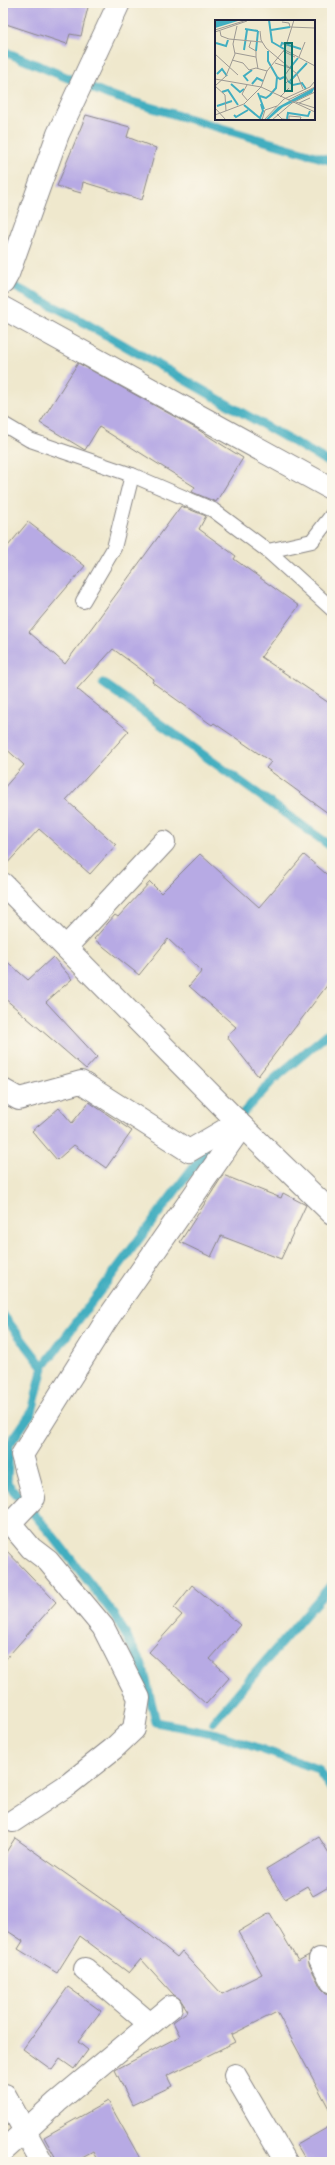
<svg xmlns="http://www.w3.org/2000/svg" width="335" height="2165" font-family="Dekko,sans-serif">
<rect width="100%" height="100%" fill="#fbf7ec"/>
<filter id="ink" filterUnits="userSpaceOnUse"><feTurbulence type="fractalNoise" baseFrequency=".025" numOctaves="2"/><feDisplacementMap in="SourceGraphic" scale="8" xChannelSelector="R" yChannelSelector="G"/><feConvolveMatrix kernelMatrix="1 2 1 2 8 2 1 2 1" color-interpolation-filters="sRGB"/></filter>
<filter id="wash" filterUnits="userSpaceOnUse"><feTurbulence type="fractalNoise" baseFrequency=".012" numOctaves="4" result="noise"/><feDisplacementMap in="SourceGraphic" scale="16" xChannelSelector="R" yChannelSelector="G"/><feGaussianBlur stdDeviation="0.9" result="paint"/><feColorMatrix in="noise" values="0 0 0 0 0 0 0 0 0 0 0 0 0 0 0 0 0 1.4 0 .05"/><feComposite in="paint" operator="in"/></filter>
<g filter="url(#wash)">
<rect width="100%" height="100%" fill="#efe8cd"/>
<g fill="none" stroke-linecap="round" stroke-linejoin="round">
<g stroke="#42aec0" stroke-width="9">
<polyline points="3,51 109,95 332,161"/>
<polyline points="3,281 71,315 332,464"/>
<polyline points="103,683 332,847"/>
<polyline points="236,1121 273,1080 332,1030"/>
<polyline points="3,1315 43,1367 32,1412 9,1445 7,1483 52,1535 116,1617 143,1667 156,1722 217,1734 318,1769 332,1790"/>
<polyline points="43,1367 191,1170 214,1145"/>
<polyline points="213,1722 332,1584"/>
</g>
</g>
<g id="blocks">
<g fill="#b7aae4">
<polygon points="3,3 89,3 81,36 70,34 67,44 3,23"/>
<polygon points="86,115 130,127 127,137 156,148 142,200 83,182 81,193 57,186"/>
<polygon points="78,363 197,429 243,458 216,502 192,492 195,487 99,427 85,450 40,423"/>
<polygon points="181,506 206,516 199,529 236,556 234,559 299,606 261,657 332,705 332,816 266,768 271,762 214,723 212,725 152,682 154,679 113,649 77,689 129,731 66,800 116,845 90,874 39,829 3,868 3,789 24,765 3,746 3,552 28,522 85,566 29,632 65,664"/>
<polygon points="200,854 259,907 304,855 332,879 332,979 258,1076 227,1037 236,1027 189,986 202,971 168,939 139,975 94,939 115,915 118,917 150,882 161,893"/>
<polygon points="53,957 72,979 46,1002 97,1057 86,1069 3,997 3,958 28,980"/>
<polygon points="89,1102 132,1131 106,1168 74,1145 57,1160 32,1131 59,1108 72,1123"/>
<polygon points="223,1175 281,1198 283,1193 306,1205 281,1259 221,1236 211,1257 180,1242"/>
<polygon points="3,1547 56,1602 3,1662"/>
<polygon points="192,1585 240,1625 210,1659 230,1677 206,1704 149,1652 182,1615 174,1608"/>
<polygon points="319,1837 332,1858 332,1885 313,1896 307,1886 285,1899 266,1869"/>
<polygon points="15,1838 134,1922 177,1957 182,1951 222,1994 262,1974 238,1932 270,1913 298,1961 309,1955 309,1964 321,1988 326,1993 332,1994 332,2114 277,2012 231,2035 235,2042 167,2076 172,2086 132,2105 115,2070 180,2036 173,2022 188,2011 180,1999 174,1995 141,1959 129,1973 80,1936 57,1973 18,1949 23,1941 3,1928 3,1857"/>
<polygon points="68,1987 101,2011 78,2042 88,2050 74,2069 60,2059 52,2070 23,2049"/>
<polygon points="108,2101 142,2162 98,2162 93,2152 75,2162 58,2162 44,2137"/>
<polygon points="332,2125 332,2162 307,2162 297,2145"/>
</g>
</g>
</g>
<g filter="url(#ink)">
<use href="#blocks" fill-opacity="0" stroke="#888584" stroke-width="1"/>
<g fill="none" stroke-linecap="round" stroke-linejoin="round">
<g stroke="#888584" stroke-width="16">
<g id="lane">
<polyline points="3,424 30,440 132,475 213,510 268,551 332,609"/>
<polyline points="268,551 312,541 332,515"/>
<polyline points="83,601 114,548 132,475"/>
</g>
</g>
<g stroke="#888584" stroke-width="24">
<g id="street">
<polyline points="3,283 8,274 58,134 119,3"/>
<polyline points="3,308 332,489"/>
<polyline points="3,884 242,1126 332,1213"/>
<polyline points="66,947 164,842"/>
<polyline points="3,1090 19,1099 81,1082 189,1151 230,1127 237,1120"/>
<polyline points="13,1821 69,1784 113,1749 134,1729 139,1698 103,1627 48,1561 31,1548 10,1523 34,1498 22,1455 106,1321 242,1126"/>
<polyline points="320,1959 332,1982"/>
<polyline points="85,1969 150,2024"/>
<polyline points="235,2075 286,2162"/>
<polyline points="5,2095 42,2162"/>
<polyline points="3,2151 57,2102 171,2007"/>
</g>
</g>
<use href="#lane" stroke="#fff" stroke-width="14"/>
<use href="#street" stroke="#fff" stroke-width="22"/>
</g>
</g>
<g transform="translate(215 20)">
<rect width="100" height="100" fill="#efe8cd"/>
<path d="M0,0H26L0,8ZM100,67L97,73L68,87L53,100H50L63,87Z" fill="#42aec0"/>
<path fill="none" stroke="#42aec0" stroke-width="2" d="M54,0L57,22L69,29M30,9L43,11M56,10L75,7M1,23L11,26L13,20M66,26L67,23L86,29M29,30L32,10M41,31L43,11M53,31V41L62,57M75,48L83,38M2,54L7,49L12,56M33,61L29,56L37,50M73,61L78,65L87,63L91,69M75,61L92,43M16,64L25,72L29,69M37,64L42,58L48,61M7,72L13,70L23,85M43,73L49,89M45,76L51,78L55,75L61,68L62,57L65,59L69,57M29,85L46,99M2,86L17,81M19,95L21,97L33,90M45,98L48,91L46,84M72,99L73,93L93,96L95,91"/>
<path fill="none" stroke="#9d9993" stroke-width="1" d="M67,2L74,3L75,7L100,8M0,10L32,0M5,11L6,16L14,19L47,22M45,11L46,20L51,28L82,54L88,69M0,12L32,1M36,21L34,27L41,31V37M70,30L100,46M68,31L80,37M20,33L41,37L43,49M0,34L23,55M84,37L90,22M17,40L28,43L34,50L41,48L52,51M60,43L75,48M0,59L46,67L100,92M70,64L73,61L70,55L75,48M32,65L27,74L33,81M0,66L11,56L20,34L18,24L22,6M0,66L10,75L11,91M65,77L74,68M73,80L100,67M81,82L100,88M84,83L95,78M0,88L11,100M62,94L67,99L79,100M0,95L29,84L46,67L52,51L70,29L79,0M74,99V96L86,97L85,100M47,100L50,90L62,86M49,100L69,79L95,67L100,61M57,100L77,83L100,72"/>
<path fill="#0f766e" fill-opacity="0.15" stroke="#0f766e" stroke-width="2" d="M70,23H77V71H70Z"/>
<rect width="100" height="100" fill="none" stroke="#22223b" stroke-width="2"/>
</g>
<rect width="335" height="2165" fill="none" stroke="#fbf7ec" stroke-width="16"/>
</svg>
